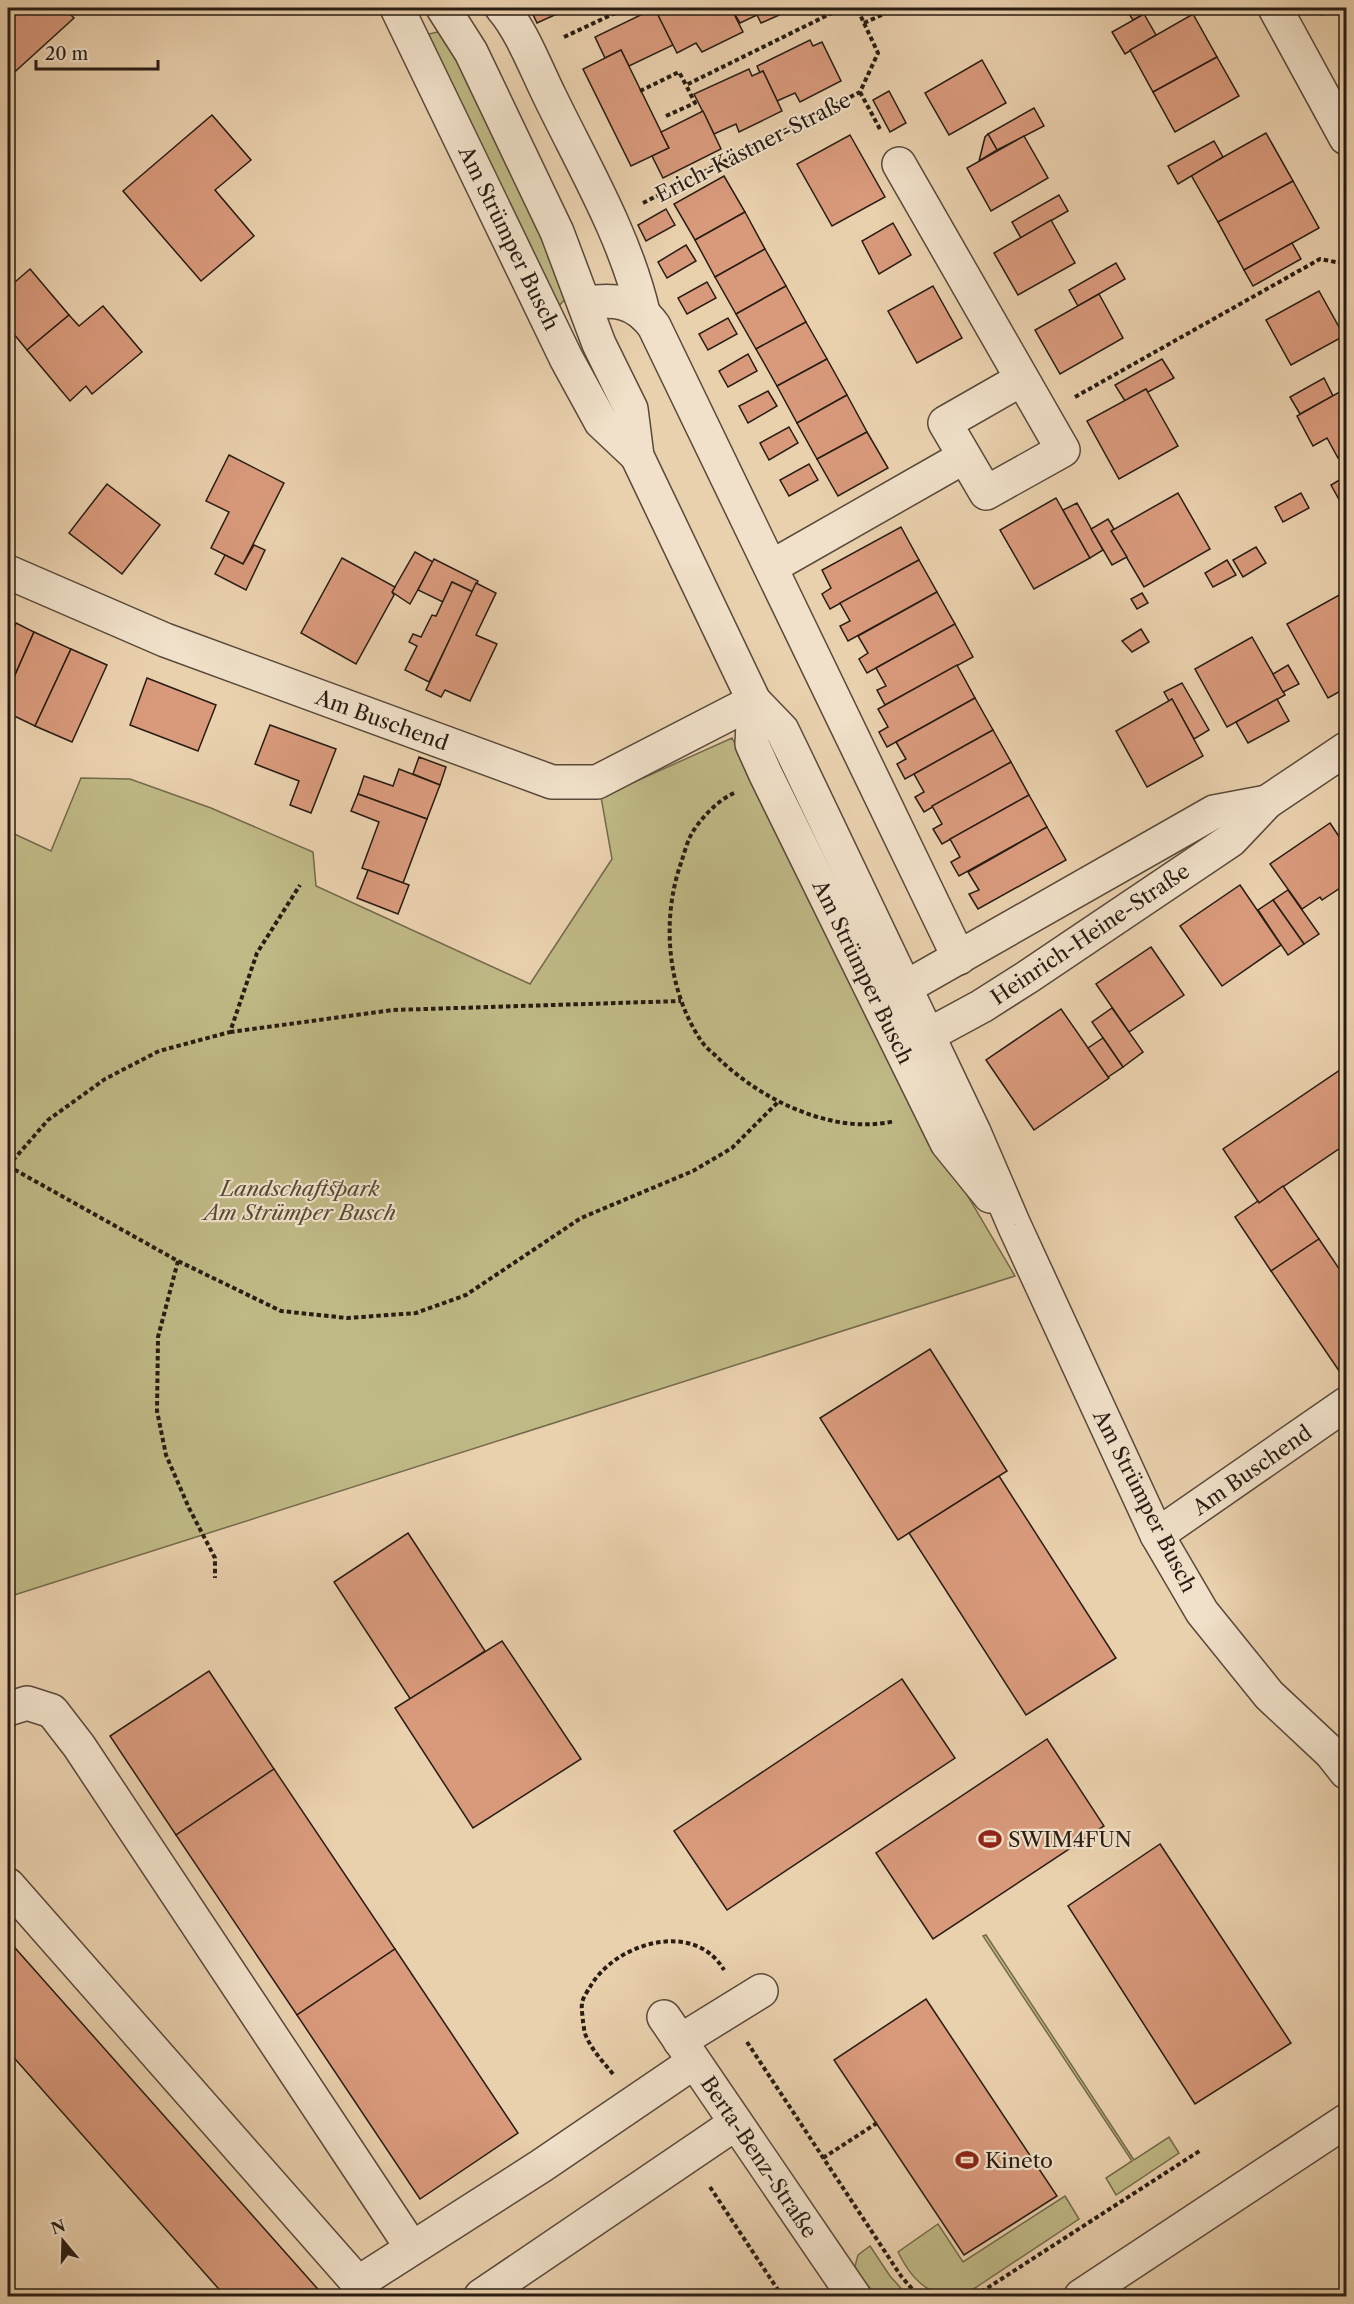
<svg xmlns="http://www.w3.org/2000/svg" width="1354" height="2304" font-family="'Libre Caslon Text',serif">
<rect width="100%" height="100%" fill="#ead1ae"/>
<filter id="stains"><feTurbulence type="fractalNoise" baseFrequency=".00333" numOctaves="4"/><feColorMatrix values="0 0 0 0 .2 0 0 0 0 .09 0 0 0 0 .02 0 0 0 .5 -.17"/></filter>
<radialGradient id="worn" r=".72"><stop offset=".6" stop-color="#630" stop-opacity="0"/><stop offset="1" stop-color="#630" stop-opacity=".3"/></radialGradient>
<g fill="#bfb985" stroke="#746a4c" stroke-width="1.5">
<polygon points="441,31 460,52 570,294 556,309 425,35"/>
<polygon points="732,738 947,1161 1015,1276 8,1597 8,831 51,851 81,778 130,779 211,808 313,852 316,886 530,984 612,859 601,797"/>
<polygon points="986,1935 1134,2160 1169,2137 1179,2153 1116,2195 1106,2178 1132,2161 983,1936"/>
<path d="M1065,2196L1079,2219L975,2288C936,2304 915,2286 898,2252L938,2224L963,2262Z"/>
<polygon points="870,2246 890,2276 908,2296 877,2296 854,2270 858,2255"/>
</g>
<g fill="#d99a7c" stroke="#281c13" stroke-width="1.5">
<polygon points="8,8 64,8 74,18 8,78"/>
<polygon points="530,8 570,8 537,23"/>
<polygon points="655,8 673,45 629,66 621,50 605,58 595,37"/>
<polygon points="674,8 731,8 743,32 702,52 696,43 677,53 658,15"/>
<polygon points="731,8 795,8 761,23 757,15 740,23"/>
<polygon points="1125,8 1155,8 1133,20"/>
<polygon points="1317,8 1335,8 1322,15"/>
<polygon points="1337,8 1346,8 1346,22"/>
<polygon points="1144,14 1156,35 1125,54 1112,32"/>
<polygon points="1193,14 1217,57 1153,92 1130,50"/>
<polygon points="810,40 813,46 822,42 841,81 800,102 795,93 777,101 763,71 760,73 757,66"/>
<polygon points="1346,43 1346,61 1339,48"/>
<polygon points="621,50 669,148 631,166 583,69"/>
<polygon points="1217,57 1239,96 1175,132 1153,92"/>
<polygon points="982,60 1006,103 949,135 925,93"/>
<polygon points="749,69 752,76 763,71 782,111 739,132 736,124 714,134 694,94"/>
<polygon points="889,91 906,123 890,132 873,100"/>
<polygon points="1034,108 1044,126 997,150 988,134"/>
<polygon points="703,111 721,149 663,178 652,156 669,148 661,132"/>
<polygon points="212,115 251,160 215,190 254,236 201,281 123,191"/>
<polygon points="1266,133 1293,181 1218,222 1191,175"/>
<polygon points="988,134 997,150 979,161 985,137"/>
<polygon points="850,135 885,197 832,226 797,164"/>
<polygon points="1024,136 1048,178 991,211 967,168"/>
<polygon points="1214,141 1223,157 1178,184 1168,166"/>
<polygon points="724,176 745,212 695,240 674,204"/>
<polygon points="1293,181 1319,228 1244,270 1218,222"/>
<polygon points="1059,195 1068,211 1021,238 1012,222"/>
<polygon points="666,209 675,225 646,241 638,225"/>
<polygon points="745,212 765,249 715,277 695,240"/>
<polygon points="1051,220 1075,263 1018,295 994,253"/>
<polygon points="893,223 911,255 879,274 862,241"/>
<polygon points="1292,243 1301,259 1253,286 1244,270"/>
<polygon points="686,245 696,261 667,278 658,262"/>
<polygon points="765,249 786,286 736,314 715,277"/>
<polygon points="1116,263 1125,279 1078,306 1069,290"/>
<polygon points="30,269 69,315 27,350 8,327 8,288"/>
<polygon points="707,282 716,298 687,314 678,298"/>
<polygon points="786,286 806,322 756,349 736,314"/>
<polygon points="933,286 962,338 917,363 888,311"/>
<polygon points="1319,291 1344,336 1291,365 1266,320"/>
<polygon points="1099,294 1123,338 1060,374 1035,330"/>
<polygon points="103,306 142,352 92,394 86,386 70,401 27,350 69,315 79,326"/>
<polygon points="728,318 737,334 708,350 699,334"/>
<polygon points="806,322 827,359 777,386 756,349"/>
<polygon points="748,354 757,371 728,387 719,371"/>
<polygon points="827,359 847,395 797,423 777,386"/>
<polygon points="1162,359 1174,378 1148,392 1146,389 1125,401 1115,385"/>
<polygon points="1324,378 1333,396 1300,414 1290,397"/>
<polygon points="1146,389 1178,446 1119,479 1087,421"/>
<polygon points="1343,390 1346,398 1346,453 1338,458 1327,438 1313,446 1297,416"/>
<polygon points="768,391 777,406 748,423 739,406"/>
<polygon points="847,395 867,432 817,459 797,423"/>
<polygon points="789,427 798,443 769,460 760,443"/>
<polygon points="867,432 888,468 838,496 817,459"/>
<polygon points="229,455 284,483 243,564 211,548 229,512 206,501"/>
<polygon points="809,464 818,480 789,496 780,480"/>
<polygon points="1346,476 1346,500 1341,503 1331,485"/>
<polygon points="107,484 160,525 122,574 69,533"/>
<polygon points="1178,493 1210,549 1144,587 1111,531"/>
<polygon points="1301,493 1309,508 1283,522 1275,507"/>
<polygon points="1056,498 1090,558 1034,589 1000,530"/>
<polygon points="1077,503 1103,550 1090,558 1063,510"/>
<polygon points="1108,519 1114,529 1111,531 1127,557 1112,565 1091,529"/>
<polygon points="901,527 919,560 830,609 822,594 831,588 822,570"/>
<polygon points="254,545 265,550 246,590 215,574 225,555 243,564"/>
<polygon points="1256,547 1266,563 1243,577 1233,560"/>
<polygon points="415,552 433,562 410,604 392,592"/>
<polygon points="342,558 395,587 392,592 394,595 356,664 301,633"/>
<polygon points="434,559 478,581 473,592 452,582 443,602 418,590"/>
<polygon points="919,560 937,592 848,641 840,626 850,621 840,603"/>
<polygon points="1227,560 1236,575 1213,587 1205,573"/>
<polygon points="452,582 473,592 429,682 405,670 417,646 409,642 413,634 421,637 432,615 436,616"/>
<polygon points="476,583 496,593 476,635 497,644 470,701 445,690 441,697 426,690"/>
<polygon points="937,592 955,624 867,673 859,659 868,653 858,636"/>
<polygon points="1142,593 1148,603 1137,609 1131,599"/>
<polygon points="1341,594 1346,604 1346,688 1328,698 1287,624"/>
<polygon points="16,623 34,632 14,677 8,674 8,643"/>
<polygon points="955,624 973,657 885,705 877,690 886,686 876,668"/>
<polygon points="1141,629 1149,642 1132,652 1122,641"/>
<polygon points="34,632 71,649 35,726 8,713 8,691"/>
<polygon points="1252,637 1285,695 1227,727 1195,669"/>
<polygon points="71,649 107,665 72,742 35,726"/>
<polygon points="957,665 975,698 887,747 879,732 888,727 878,709"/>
<polygon points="1288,665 1299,684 1283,692 1273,674"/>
<polygon points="147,678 216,705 198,751 130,725"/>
<polygon points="1182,683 1209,730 1194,739 1172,699 1169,701 1164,692"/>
<polygon points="975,698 993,730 905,779 897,764 906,759 896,742"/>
<polygon points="1172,699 1203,756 1147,787 1116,731"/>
<polygon points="1277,699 1289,721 1248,743 1236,722"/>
<polygon points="270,725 336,749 311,813 290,805 299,781 255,764"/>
<polygon points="993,730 1011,762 924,812 915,797 924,792 914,774"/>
<polygon points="419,757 446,767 440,785 413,774"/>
<polygon points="1011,762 1029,795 942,844 933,829 942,824 932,806"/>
<polygon points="399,769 440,785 427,819 358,794 364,776 393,786"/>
<polygon points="358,794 427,819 403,883 362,868 379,822 351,811"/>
<polygon points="1029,795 1047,827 959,876 951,862 960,857 950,839"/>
<polygon points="1330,823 1346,847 1346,878 1343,880 1346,884 1322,900 1320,897 1302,909 1270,864"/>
<polygon points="1047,827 1066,860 978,909 969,894 979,890 968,872"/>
<polygon points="368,870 409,885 398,914 357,898"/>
<polygon points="1240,885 1281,945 1222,986 1180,926"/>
<polygon points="1288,890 1319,934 1304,944 1273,900"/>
<polygon points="1273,900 1304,944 1288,955 1258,910"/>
<polygon points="1151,947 1184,995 1129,1032 1096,984"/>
<polygon points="1112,1008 1143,1052 1123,1067 1092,1022"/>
<polygon points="1061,1009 1109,1078 1034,1130 986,1060"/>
<polygon points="1103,1038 1123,1067 1108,1077 1088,1048"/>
<polygon points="1346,1066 1346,1144 1259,1203 1223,1149"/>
<polygon points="1283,1186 1319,1239 1271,1271 1235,1217 1258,1201 1259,1203"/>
<polygon points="1319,1239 1346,1279 1346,1381 1271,1271"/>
<polygon points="930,1349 1007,1471 898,1540 820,1418"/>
<polygon points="999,1476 1116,1658 1026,1715 909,1533"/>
<polygon points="408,1533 485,1651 411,1700 334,1582"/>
<polygon points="502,1641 581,1759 473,1828 395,1708"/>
<polygon points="209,1671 274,1769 176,1835 110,1736"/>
<polygon points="902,1679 955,1758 727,1910 674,1831"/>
<polygon points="1047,1739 1104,1826 933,1939 876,1853"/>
<polygon points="274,1769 395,1949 297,2015 176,1835"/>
<polygon points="1160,1844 1291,2043 1195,2104 1068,1906"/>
<polygon points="8,1940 324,2296 225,2296 8,2051"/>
<polygon points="395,1949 518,2133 420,2199 297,2015"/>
<polygon points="926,1999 1057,2196 964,2255 834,2060"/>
</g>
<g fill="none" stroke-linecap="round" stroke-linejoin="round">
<g stroke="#58493a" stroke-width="36">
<g id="minor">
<polyline points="397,8 566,358 601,422 637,456"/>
<polyline points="443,8 471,52 557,232 599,344 631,409 637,456 754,701 782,730 797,761 974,1132 1014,1225 1157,1535 1202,1612 1269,1695 1331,1753 1346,1772"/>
<path d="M502,8C522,31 536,69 550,97C584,167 625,236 643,312"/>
<polyline points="1275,8 1346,138"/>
<polyline points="899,164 1063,450 986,493 945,423 1022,379"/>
<path d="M585,303C615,299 635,300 654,326L959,958"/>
<polyline points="771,567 964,457"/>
<polyline points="8,572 165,640 552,782 597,782 754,701"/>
<polyline points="754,701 752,744 766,775 947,1143 990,1196"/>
<polyline points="887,998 1214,812 1267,802"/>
<polyline points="910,1045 982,1006 1029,976 1231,840 1267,802 1346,749"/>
<polyline points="1157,1535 1346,1404"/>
<polyline points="8,1709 27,1703 52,1711 79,1746 412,2248"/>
<polyline points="8,1885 358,2283 541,2166 694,2062"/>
<polyline points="664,2017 854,2296"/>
<polyline points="680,2041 761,1991"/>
<polyline points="481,2296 736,2123"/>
<polyline points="1081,2296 1346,2121"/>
</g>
</g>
<g stroke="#281c13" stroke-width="4" stroke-dasharray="4.5 3" stroke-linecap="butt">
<polyline points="864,23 897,8"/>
<polyline points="564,37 626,8"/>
<polyline points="640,91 679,72 686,85 842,8"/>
<polyline points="860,92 881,131"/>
<polyline points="666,116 695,103 686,85"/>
<polyline points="643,203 860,92 878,53 857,8"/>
<polyline points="1075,397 1320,259 1346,264"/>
<path d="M734,793C717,801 702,817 692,833C687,842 684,854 681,863C661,920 667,991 702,1042C706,1048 713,1053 718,1058C740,1079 765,1096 793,1108C826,1122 860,1129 895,1121"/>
<polyline points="230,1032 393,1010 681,1001"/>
<polyline points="8,1166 178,1261 281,1311 347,1318 416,1313 466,1295 581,1218 693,1171 732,1148 778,1102"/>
<polyline points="8,1166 48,1120 105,1079 159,1051 230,1032 257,953 300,885"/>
<polyline points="178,1261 158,1337 157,1411 166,1455 189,1508 215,1558 215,1578"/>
<polyline points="747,2042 901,2276 913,2290 923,2296"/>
<path d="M613,2074C603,2062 592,2050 586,2036C584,2032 584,2027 583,2022C583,2017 581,2009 582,2004C582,1999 587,1992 590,1987C615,1943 694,1919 724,1970"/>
<polyline points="823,2158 877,2123"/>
<polyline points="710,2187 782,2296"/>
<polyline points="975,2296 1201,2150"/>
</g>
<use href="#minor" stroke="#f1e1ca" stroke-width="33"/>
</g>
<defs>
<g id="stadium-bare" transform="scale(1.8)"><path d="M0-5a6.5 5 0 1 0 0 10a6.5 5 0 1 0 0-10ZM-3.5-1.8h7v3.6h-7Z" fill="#8f2418" stroke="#f1e1ca" stroke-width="2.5" paint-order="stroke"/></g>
</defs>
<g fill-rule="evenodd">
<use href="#stadium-bare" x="990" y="1839"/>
<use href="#stadium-bare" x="967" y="2160"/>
</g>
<g text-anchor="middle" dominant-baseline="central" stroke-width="4.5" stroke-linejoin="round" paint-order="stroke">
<g font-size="21" fill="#281c13" stroke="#f1e1ca">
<text transform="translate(753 147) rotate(-27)">Erich-Kästner-Straße</text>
<text transform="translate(509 238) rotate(64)">Am Strümper Busch</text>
<text transform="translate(382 720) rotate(20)">Am Buschend</text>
<text transform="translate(1090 934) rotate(-34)">Heinrich-Heine-Straße</text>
<text transform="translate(863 972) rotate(64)">Am Strümper Busch</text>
<text transform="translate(1252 1470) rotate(-35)">Am Buschend</text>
<text transform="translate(1145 1501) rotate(63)">Am Strümper Busch</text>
<text transform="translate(759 2157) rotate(56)">Berta-Benz-Straße</text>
</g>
<g font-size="21" font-style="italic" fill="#554b35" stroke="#f1e1ca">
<text x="300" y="1188">Landschaftspark<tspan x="300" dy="24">Am Strümper Busch</tspan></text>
</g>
<g font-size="21" fill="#281c13" stroke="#f1e1ca" text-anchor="start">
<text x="1008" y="1839">SWIM4FUN</text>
<text x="985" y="2160">Kineto</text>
</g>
</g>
<rect width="1354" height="2304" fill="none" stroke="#ead1ae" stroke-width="30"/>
<rect x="9" y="9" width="1336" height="2286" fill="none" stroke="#281c13" stroke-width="3"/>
<rect x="15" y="15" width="1324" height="2274" fill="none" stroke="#281c13" stroke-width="1.5"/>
<g transform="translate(63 2241) rotate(341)" stroke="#f1e1ca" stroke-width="4.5" paint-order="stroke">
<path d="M0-4.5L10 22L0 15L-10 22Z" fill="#281c13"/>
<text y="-9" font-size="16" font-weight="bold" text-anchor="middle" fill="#281c13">N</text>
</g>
<path d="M36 60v9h122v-9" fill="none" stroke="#281c13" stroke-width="3"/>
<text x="45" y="60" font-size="18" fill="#281c13" stroke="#f1e1ca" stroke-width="4.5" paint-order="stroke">20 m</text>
<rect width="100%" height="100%" filter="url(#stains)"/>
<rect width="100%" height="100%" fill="url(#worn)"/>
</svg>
